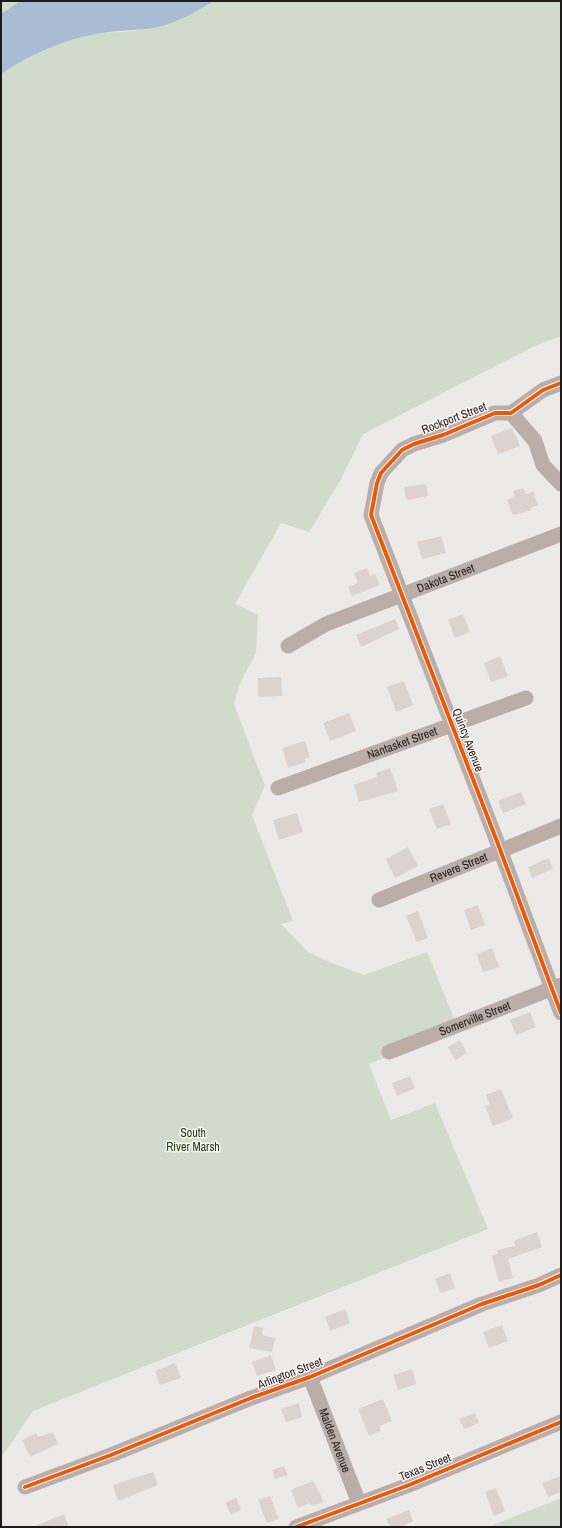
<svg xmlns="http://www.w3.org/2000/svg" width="562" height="1528" font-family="'Archivo Narrow',sans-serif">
<rect width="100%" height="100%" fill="#eceae8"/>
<g fill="#d0dbcc">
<polygon points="1,1 20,1 1,14"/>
<path d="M215,1H561V336L535,346L363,434L340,481L309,532L281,523L235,604L258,615L256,653L240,683L234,704L265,786L252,815L293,921L281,924L308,952L332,963L364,975L427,952L458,1028L369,1064L391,1120L435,1103L488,1229L33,1411L1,1458V74C29,55 63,40 96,34C108,31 121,33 132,31C163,27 188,16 215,1Z"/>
<polygon points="561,1498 561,1527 488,1527"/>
</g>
<path fill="#aabbd4" d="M20,1H215C199,9 183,20 165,25C142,32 119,29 96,34C63,40 29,55 1,74V14Z"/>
<g fill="#dcd2ce">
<polygon points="512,428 520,446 498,454 491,436"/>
<polygon points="426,484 428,496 406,500 404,487"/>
<polygon points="523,488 526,494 533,491 538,505 531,508 532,510 513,515 507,500 515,496 513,491"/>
<polygon points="441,536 446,553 422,559 417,542"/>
<polygon points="367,568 370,576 375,574 380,585 352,596 348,587 358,583 354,573"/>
<polygon points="463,614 470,632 455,638 448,620"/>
<polygon points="395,619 399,629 361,647 356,635"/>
<polygon points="500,656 508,676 491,682 484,663"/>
<polygon points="281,677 282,696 258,697 258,678"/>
<polygon points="404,681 413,705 396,712 387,687"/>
<polygon points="349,713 356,731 330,741 323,723"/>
<polygon points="305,741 310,757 304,759 306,762 288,768 282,748"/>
<polygon points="390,768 398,791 359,802 354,785 377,777 376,773"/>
<polygon points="521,792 526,804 503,813 498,801"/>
<polygon points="443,804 451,824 437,829 429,809"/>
<polygon points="297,813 303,832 279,840 273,820"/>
<polygon points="408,847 418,866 395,878 386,859"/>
<polygon points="549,858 553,869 532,878 528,867"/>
<polygon points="478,905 485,925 471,930 464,910"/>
<polygon points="418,911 428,938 417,942 406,916"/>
<polygon points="492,948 499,967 483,972 477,954"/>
<polygon points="530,1012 536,1027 516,1035 510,1020"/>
<polygon points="460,1040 467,1053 455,1060 448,1047"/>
<polygon points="410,1076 415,1088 397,1096 392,1083"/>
<polygon points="501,1089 513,1118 493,1126 485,1106 490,1104 486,1095"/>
<polygon points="537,1232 542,1247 508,1259 513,1278 499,1282 492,1256 498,1254 497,1250 515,1246 514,1241"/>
<polygon points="450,1273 455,1288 441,1293 435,1279"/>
<polygon points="345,1309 350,1323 330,1331 325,1317"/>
<polygon points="502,1325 508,1341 489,1348 483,1332"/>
<polygon points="254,1326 263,1328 262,1335 275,1338 272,1352 249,1348"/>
<polygon points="271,1355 276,1370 257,1376 252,1362"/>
<polygon points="175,1363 181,1378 160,1385 155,1371"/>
<polygon points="412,1369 416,1384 398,1390 393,1375"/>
<polygon points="383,1399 392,1421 379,1426 381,1431 369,1436 358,1409"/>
<polygon points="299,1403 302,1417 286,1422 281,1409"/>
<polygon points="475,1413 479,1423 464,1429 459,1419"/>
<polygon points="53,1432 58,1444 30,1457 22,1440 36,1433 38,1437"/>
<polygon points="284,1466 288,1475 275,1479 272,1470"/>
<polygon points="153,1472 158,1485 118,1501 113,1485"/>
<polygon points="561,1476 561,1492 548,1497 542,1483"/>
<polygon points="313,1481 324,1502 312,1506 310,1503 298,1508 291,1490"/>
<polygon points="496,1488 505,1511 494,1516 485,1492"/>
<polygon points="270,1496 279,1519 267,1523 258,1500"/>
<polygon points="236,1498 241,1510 231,1515 225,1503"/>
<polygon points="409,1510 413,1522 400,1527 390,1527 386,1519"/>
<polygon points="64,1514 69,1527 33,1527"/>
</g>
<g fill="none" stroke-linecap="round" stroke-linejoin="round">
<g stroke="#bbaea9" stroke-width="15">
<polyline points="561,383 543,390 511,413 495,413 443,435 414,444 402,450 381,473 377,483 371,515 498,844 561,1013"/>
<polyline points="511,413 535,441 543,465 561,484"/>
<path id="s1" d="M288,646L326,624L561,534"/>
<path id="s2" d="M278,788L526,698"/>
<path id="s3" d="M379,900L561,826"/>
<path id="s4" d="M389,1052L561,985"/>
<path id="s5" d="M310,1377L359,1503"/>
<polyline points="25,1487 111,1455 251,1398 310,1377 482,1304 539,1285 561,1275"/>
<polyline points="296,1527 409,1485 561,1422"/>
</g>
<g stroke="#fbf6f4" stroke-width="6">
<g id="cycleway">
<polyline points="561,383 543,390 511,413 495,413 443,435 414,444 402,450 381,473 377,483 371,515 498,844 561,1013"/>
<polyline points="25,1487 111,1455 251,1398 310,1377 482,1304 539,1285 561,1275"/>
<polyline points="296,1527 409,1485 561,1422"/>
</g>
</g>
<use href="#cycleway" stroke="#e8590c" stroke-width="4"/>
</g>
<g text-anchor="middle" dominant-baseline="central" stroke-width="3" stroke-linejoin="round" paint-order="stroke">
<g font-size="12" fill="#1d1b1b" stroke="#fbf6f4">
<text transform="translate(454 418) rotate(-21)">Rockport Street</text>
<text stroke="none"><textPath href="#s1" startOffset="172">Dakota Street</textPath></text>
<text transform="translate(468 740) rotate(69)">Quincy Avenue</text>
<text stroke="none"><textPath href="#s2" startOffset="132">Nantasket Street</textPath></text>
<text stroke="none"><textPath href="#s3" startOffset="86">Revere Street</textPath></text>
<text stroke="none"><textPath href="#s4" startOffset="92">Somerville Street</textPath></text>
<text transform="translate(290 1373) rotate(-21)">Arlington Street</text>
<text stroke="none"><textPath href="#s5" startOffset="68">Malden Avenue</textPath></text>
<text transform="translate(425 1467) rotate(-22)">Texas Street</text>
</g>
<g font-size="12" fill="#194311" stroke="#fbf6f4">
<text x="193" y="1133">South<tspan x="193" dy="14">River Marsh</tspan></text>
</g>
</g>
<rect width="562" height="1528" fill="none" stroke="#1d1b1b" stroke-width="4"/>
</svg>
